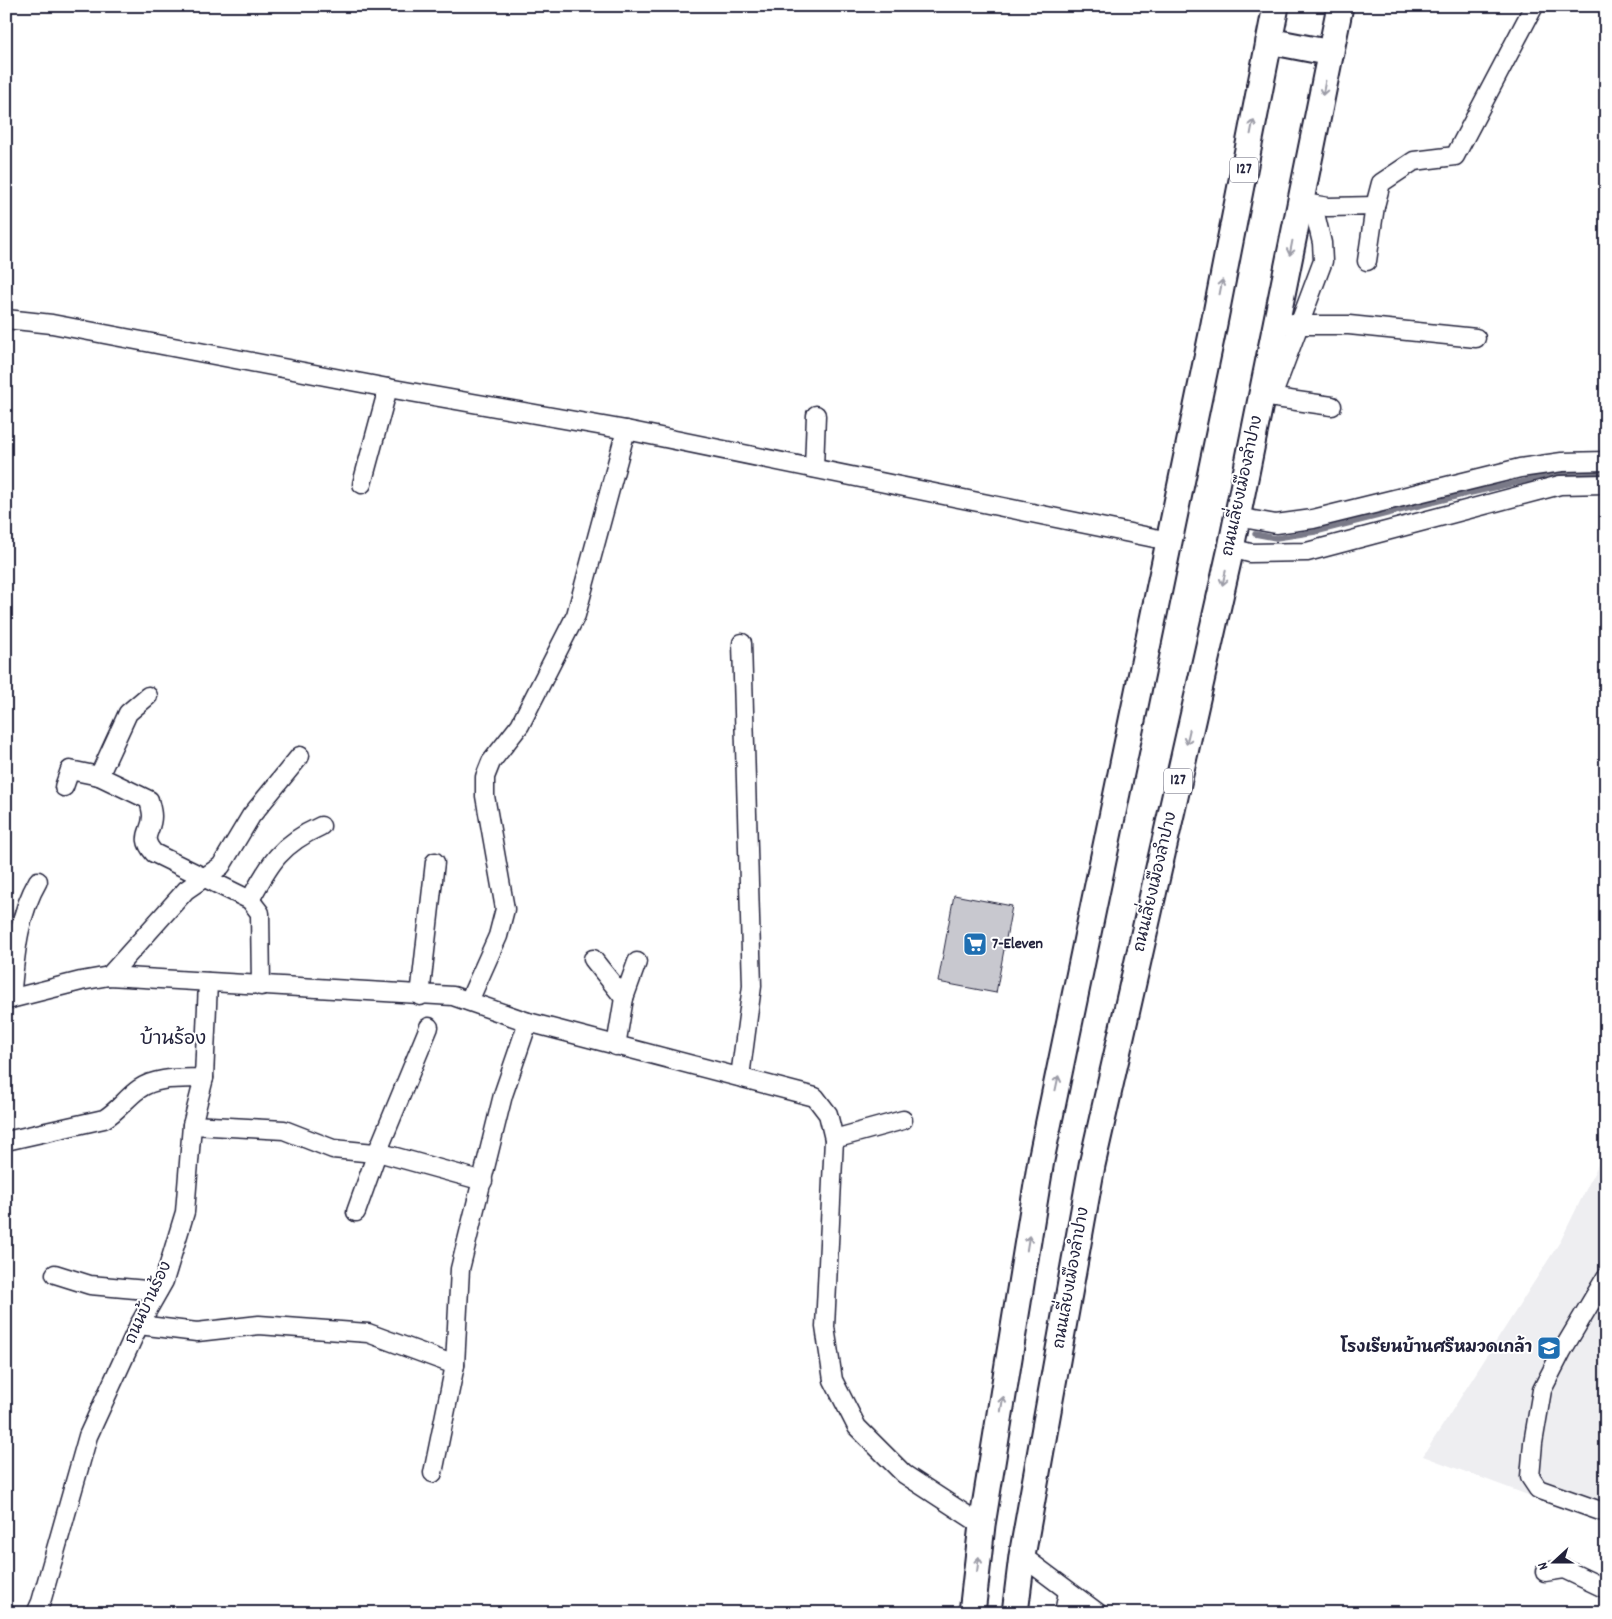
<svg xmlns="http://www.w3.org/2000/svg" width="1612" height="1619" font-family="Dekko,'Playpen Sans Thai',sans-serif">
<rect width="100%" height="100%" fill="#fff"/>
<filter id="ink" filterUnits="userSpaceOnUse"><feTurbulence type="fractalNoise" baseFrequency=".02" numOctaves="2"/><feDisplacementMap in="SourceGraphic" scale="10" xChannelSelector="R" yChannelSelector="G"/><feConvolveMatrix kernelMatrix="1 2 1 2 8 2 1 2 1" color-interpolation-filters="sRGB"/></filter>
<g filter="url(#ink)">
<polygon fill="#eeeef1" points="1604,1120 1606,1120 1606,1524 1423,1456 1561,1240 1599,1163"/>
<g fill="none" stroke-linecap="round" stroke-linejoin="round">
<polyline stroke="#7a7a88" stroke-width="5.5" points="1255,534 1276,538 1315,532 1462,495 1551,475 1606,472"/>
</g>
<polygon fill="#c8c8cf" stroke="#22223b" points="954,895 1012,906 996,993 938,982"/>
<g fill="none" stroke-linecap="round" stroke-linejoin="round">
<g stroke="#22223b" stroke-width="21">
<g id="minor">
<polyline points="1304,203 1328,207 1375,206 1367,261"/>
<polyline points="1375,206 1381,183 1414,161 1455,156 1534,6"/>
<polyline points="6,319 52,324 388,388 626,430 1169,541"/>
<polyline points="1289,323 1305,325 1349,325 1476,338"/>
<polyline points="1262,396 1332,406"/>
<polyline points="1272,397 1323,261 1322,243 1313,205"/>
<polyline points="814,468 816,415"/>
<polyline points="362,484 388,388"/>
<polyline points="1237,517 1276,524 1313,519 1520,468 1562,462 1606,461"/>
<polyline points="1231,548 1250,553 1307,552 1560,485 1606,484"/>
<path d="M148,696L128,713L99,776L149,800C150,805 152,811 152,816C152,833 139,836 154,853L250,900L260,913L261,986"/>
<polyline points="64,787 70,770 99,776"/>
<path d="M250,900C270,863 281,844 321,826"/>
<polyline points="593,959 624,998 616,1046"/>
<polyline points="109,976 186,890 221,866 251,816 300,756"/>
<polyline points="420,996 435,862"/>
<polyline points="624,998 637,962"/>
<path d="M11,999C15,959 17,917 38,881"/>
<polyline points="6,1000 81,981 109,976 453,996 528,1022 815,1097 828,1114 834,1139 825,1327 833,1380 857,1427 904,1474 982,1525"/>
<polyline points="469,1001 498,936 505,909 485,796 485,777 491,762 520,725 576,615 626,430"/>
<polyline points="740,1077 752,986 742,643"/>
<polyline points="192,1125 284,1130 333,1149 385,1154 483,1181"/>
<polyline points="834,1139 903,1120"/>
<path d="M6,1141L104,1119C118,1111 126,1098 139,1089C157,1076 183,1079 204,1078"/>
<polyline points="356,1212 377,1153 429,1027"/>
<polyline points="55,1274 90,1285 158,1291"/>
<polyline points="1606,1277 1562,1351 1542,1390 1533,1443 1530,1477 1538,1489 1606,1513"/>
<polyline points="139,1325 197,1332 259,1325 368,1333 455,1365"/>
<polyline points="433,1473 455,1365 460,1269 503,1095 528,1022"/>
<polyline points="1022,1556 1098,1613"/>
<polyline points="1545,1572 1564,1569 1606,1589"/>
<polyline points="36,1613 41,1602 88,1436 139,1325 164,1281 185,1212 192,1125 204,1078 208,982"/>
<polyline points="1064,1613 1068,1592"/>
</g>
</g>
<g stroke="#22223b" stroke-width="29">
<g id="highway">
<polyline points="1269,41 1331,53"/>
<polyline points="972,1613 982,1525 1041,1160 1212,334 1276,6"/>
<polyline points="1015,1613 1022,1556 1092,1165 1231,548 1340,6"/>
</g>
</g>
<use href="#minor" stroke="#fff" stroke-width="18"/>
<use href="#highway" stroke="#fff" stroke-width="25"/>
</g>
<defs><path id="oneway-shaft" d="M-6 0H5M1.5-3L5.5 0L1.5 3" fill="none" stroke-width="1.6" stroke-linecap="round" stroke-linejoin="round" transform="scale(1.25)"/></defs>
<g stroke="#9c9ca7">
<use href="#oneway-shaft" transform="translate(1324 88) rotate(101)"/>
<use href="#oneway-shaft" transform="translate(1252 127) rotate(-79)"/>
<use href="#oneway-shaft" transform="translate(1291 248) rotate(101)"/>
<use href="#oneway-shaft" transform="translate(1221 287) rotate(-79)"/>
<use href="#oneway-shaft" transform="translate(1224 578) rotate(103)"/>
<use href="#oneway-shaft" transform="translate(1188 737) rotate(103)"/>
<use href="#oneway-shaft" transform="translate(1057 1083) rotate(-78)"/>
<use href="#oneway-shaft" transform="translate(1028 1243) rotate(-81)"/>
<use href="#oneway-shaft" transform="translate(1002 1404) rotate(-81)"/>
<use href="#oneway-shaft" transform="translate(978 1564) rotate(-83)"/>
</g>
</g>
<defs>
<g id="supermarket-square" transform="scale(1.25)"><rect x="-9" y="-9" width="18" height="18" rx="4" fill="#1f6fb2" stroke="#fff"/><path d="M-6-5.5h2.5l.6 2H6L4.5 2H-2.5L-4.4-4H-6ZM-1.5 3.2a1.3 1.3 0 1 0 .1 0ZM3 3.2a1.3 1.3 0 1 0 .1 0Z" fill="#fff"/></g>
<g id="school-square" transform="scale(1.25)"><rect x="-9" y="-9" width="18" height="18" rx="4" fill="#1f6fb2" stroke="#fff"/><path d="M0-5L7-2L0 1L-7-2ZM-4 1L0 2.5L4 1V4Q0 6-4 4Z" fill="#fff"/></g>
</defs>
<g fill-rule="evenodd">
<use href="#supermarket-square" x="975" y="944"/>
<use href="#school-square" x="1549" y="1348"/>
</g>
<g text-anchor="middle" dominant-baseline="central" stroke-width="4" stroke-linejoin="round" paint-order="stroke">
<g fill="#fff" stroke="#646476" stroke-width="1">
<rect x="1230" y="157.5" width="28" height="25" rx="4"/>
<rect x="1164" y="768.5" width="28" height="25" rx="4"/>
</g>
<g font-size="15" font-weight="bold" fill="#22223b">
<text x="1244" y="170">127</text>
<text x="1178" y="781">127</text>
</g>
<g font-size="16" fill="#22223b" stroke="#fff">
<text transform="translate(1243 486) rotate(-78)">ถนนเลี่ยงเมืองลำปาง</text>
<text transform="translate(1156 882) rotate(-77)">ถนนเลี่ยงเมืองลำปาง</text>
<text transform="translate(1072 1278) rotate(-80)">ถนนเลี่ยงเมืองลำปาง</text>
<text transform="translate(149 1303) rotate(-65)">ถนนบ้านร้อง</text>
</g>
<g font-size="16" font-weight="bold" fill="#22223b" stroke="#fff" text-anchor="start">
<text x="992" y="944">7-Eleven</text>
<text x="1532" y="1348" text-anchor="end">โรงเรียนบ้านศรีหมวดเกล้า</text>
</g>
<g font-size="19" fill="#22223b" stroke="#fff">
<text x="173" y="1040">บ้านร้อง</text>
</g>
</g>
<rect width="1612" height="1619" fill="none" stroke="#fff" stroke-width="25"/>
<rect x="12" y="12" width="1587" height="1594" fill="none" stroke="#22223b" stroke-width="2" filter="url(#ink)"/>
<g transform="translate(1554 1562) rotate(249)" stroke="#ffffff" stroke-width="4" paint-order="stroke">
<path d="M0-4L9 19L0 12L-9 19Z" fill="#22223b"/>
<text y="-8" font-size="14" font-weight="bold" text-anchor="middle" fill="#22223b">N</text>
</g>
</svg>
